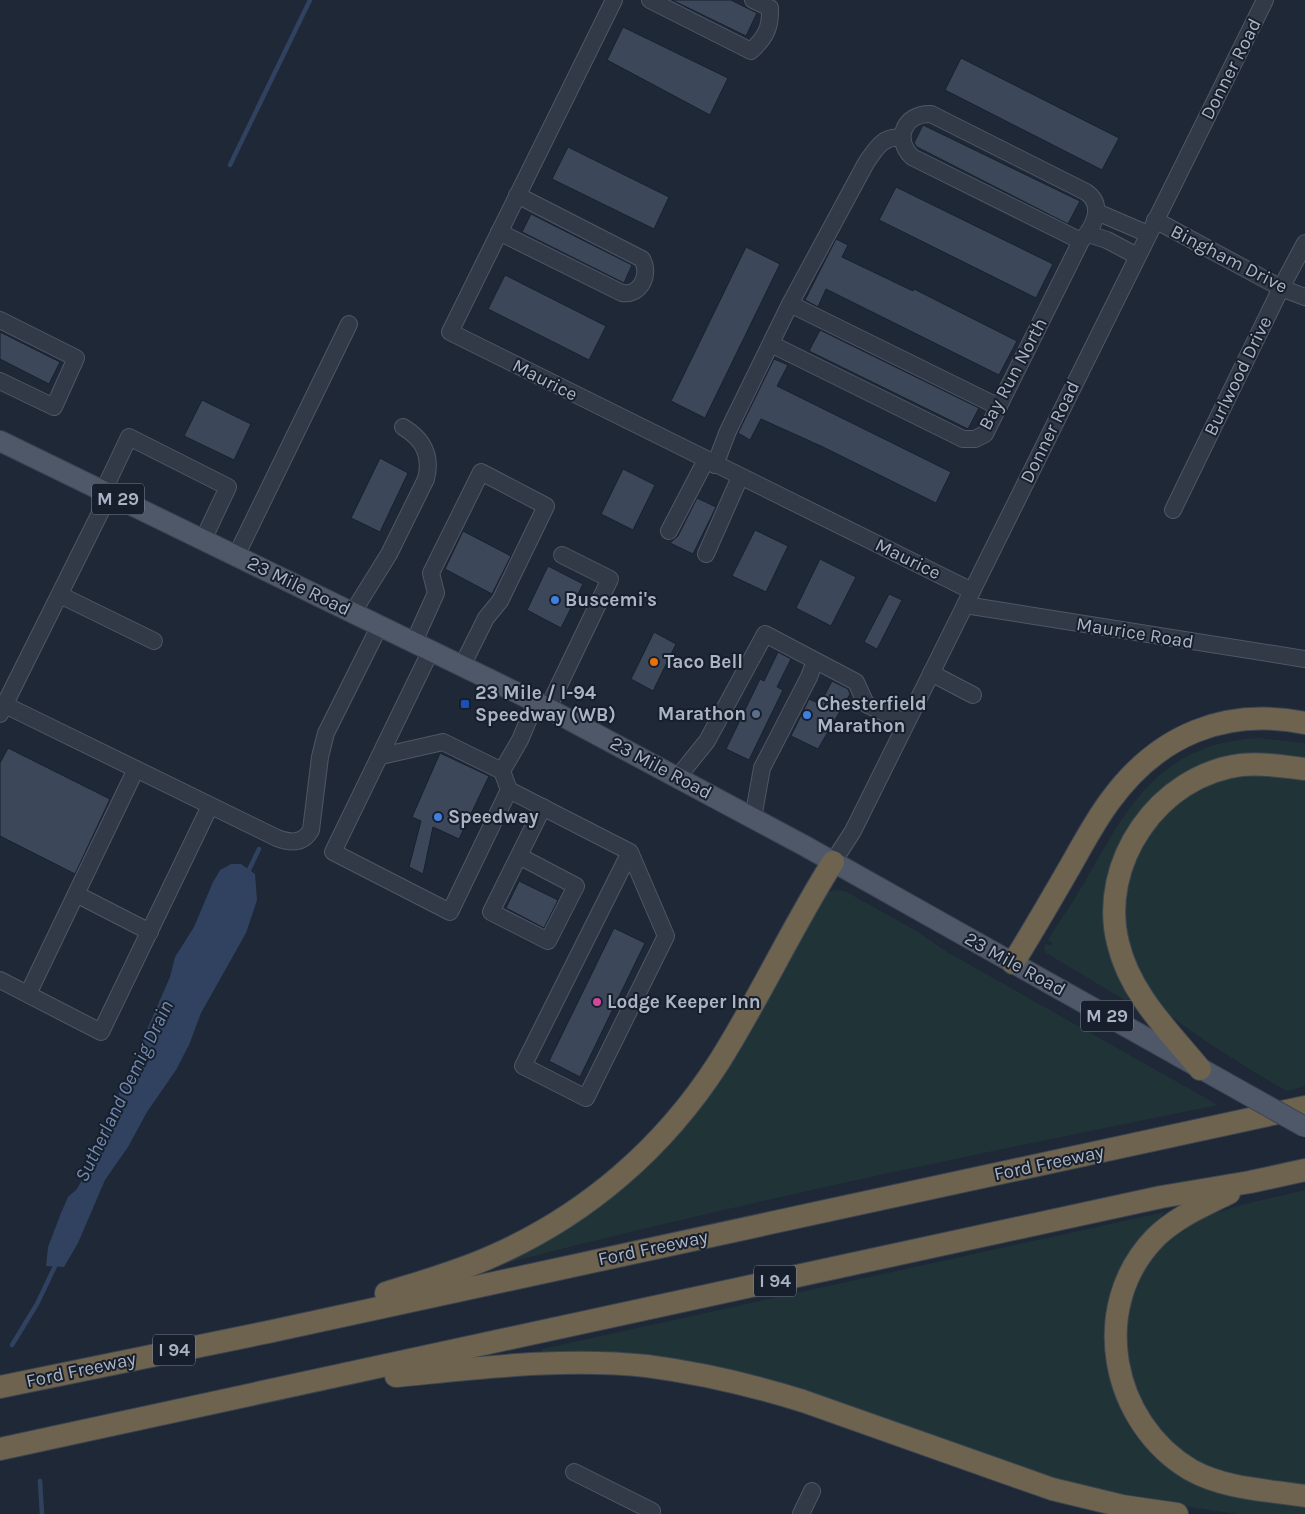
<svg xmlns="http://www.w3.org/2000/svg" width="1305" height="1514" font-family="Karla,sans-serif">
<rect width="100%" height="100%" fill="#1e2837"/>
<g fill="#203438">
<path d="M1257,738L1305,743V762H1225L1123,846L1128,1002L1046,953L1044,948L1046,944L1051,946L1053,943L1048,940C1059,921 1072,904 1083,885C1127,808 1158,744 1257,738Z"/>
<path d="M1257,774L1305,779V1086L1287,1091C1258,1075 1231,1058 1203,1039C1190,1030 1175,1021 1164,1009C1095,933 1123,815 1220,780C1232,776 1245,775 1257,774Z"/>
<path d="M836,890L845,891L918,932L947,952L1218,1105C980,1153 742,1202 506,1263L525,1253L640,1172L828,892Z"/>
<path d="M1305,1190V1485C1268,1480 1224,1479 1191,1458C1131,1418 1109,1338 1143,1274C1151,1259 1162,1242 1176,1233C1214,1207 1262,1201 1305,1190Z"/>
<path d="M1165,1212C1149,1232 1128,1252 1117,1276C1092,1332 1107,1423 1160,1460C1170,1467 1188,1469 1200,1473C1235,1484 1270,1495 1305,1506V1514H1237L1123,1497L1057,1481L817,1396L543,1353L542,1349Z"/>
</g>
<polygon fill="#30425f" points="231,864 241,864 255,874 257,900 246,933 201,1013 189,1045 176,1070 147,1112 128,1147 105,1180 78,1243 64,1267 46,1266 48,1247 61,1213 68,1197 77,1189 108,1130 120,1090 139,1053 146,1032 170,977 175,957 194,927 213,882 220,870"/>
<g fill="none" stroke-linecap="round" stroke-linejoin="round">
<g stroke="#30425f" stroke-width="4.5">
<polyline points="230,165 310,0"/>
<polyline points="247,874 259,849"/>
<polyline points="12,1345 37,1304 57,1262"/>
<polyline points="40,1481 42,1514"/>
</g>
</g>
<g fill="#3c475a" stroke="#19212e">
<polygon points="672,0 731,0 757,13 746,36"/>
<polygon points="623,27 728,78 710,115 607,60"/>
<polygon points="961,58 1119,138 1102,170 945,90"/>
<polygon points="923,125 1080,201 1068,224 917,147 914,143"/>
<polygon points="568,147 669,197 654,229 552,179"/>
<polygon points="896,187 1053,264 1036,298 879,220"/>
<polygon points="531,214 632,265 624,283 522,232"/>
<polygon points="836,239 848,245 842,257 913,291 914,289 1017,341 999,375 826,289 818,307 805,300"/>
<polygon points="746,247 780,264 705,418 671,401"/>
<polygon points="505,275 606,326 589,360 488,309"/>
<polygon points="820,330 979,408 968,429 809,351"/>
<polygon points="0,332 60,362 49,384 0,359"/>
<polygon points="774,359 788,365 777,386 951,472 936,503 823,447 761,419 750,440 738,433"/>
<polygon points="202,400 251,424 234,460 184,436"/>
<polygon points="380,458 408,473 380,532 351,518"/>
<polygon points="623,469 655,485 633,530 601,514"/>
<polygon points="697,498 716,507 693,554 670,543 678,536"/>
<polygon points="755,530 788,546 766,592 732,576"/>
<polygon points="463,531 511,556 492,594 445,569"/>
<polygon points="820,559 856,577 831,626 796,608"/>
<polygon points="548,566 583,584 561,628 527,610"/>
<polygon points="889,594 902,600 877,649 864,642"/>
<polygon points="654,632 676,644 653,691 631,679"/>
<polygon points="778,652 791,659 777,687 783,690 749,760 726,749 760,679 764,681"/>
<polygon points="832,681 848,689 850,694 818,749 791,736 809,699 820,704"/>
<polygon points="8,748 110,799 75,874 0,836 0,763"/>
<polygon points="440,753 489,776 459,839 433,827 423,874 409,867 421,821 412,817"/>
<polygon points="519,881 558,900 544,928 506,908"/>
<polygon points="614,928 645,943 580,1077 549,1061"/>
</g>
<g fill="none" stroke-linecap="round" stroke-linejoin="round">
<g stroke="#4f5766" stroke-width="18">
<g id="minor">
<polyline points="614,0 450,332 972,591"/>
<path d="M650,0L751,51C765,38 771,28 770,8L753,0"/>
<polyline points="1097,212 1148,234"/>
<polyline points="1155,220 1281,288 1305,297"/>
<path d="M499,232L622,293C640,296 651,275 642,259L517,195"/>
<polyline points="1088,234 1107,240 1137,256"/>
<polyline points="790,304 999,407"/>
<polyline points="0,320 76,358 54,407 0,381"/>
<path d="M771,344L963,439H975L985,434L1081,241C1094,227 1105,205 1086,192L931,114C905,113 893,138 912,157L1081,241"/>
<path d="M715,465L728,431L790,304L866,163C875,150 883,135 901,138"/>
<polyline points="103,492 129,437 228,487 203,540"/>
<polyline points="1173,510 1281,288 1305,243"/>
<polyline points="669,531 706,460"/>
<polyline points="706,554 740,477"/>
<polyline points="236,556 349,324"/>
<polyline points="60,595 154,641"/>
<polyline points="965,605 1305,659"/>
<path d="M353,612L389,554L426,479C432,455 423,439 403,427"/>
<polyline points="414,642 436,593 431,573 481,472 546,506 500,601 486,618 462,666"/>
<polyline points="431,650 333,852 450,912 509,790 502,771 520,740 536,702"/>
<polyline points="931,673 973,695"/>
<path d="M5,705L277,838C290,843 303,844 311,830L320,757L326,733L380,625"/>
<polyline points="548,708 610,579 562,555"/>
<polyline points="0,714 109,495"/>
<polyline points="381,756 443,742 502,771"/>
<polyline points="678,777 707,741 765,634 856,682 866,704 906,723"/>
<polyline points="509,790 630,852 666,936 586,1098 523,1066 630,852"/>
<polyline points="753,818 762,768 809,677 815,661"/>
<polyline points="519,856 576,886 548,941 491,912 543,807"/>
<polyline points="833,862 853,831 1265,0"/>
<polyline points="76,894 150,932"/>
<polyline points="0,980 101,1032 210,806"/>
<polyline points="28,994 136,769"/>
<polyline points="574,1472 652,1511"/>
<polyline points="801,1514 812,1491"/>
</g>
</g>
<g stroke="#3b4351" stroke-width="22">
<polyline id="major" points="0,441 536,702 805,846 1223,1081"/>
</g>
<g stroke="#3c4452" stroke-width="24">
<g id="highway">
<path d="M1013,963C1033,931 1052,898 1071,865C1083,844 1095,821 1110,801C1158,735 1225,707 1305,723"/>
<path d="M1200,1069C1168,1030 1130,994 1118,943C1098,863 1159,775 1241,765C1262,763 1284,766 1305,769"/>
<path d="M1229,1193C1203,1206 1176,1217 1155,1238C1088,1307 1111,1423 1191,1470C1225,1489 1268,1490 1305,1496"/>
<path d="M386,1293C421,1282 458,1272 493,1256C586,1215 664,1148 719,1062C760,997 792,927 833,862"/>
<path d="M396,1376C479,1368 564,1357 647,1366C700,1373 752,1385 803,1401L1052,1489L1122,1506L1177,1514"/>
<polyline points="0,1387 268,1332 1305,1107"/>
<polyline points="0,1449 1161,1197 1250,1182 1305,1170"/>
</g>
</g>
<use href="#minor" stroke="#323a48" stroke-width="16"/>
<use href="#major" stroke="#4f5868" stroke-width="20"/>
<use href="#highway" stroke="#6e634e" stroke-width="22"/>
<g stroke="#3b4351" stroke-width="22" stroke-linecap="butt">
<polyline id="major-bridge" points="1223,1081 1305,1127"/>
</g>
<use href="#major-bridge" stroke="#4f5868" stroke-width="20"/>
</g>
<g fill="#3f7fe0" stroke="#171f2c" stroke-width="2">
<circle cx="555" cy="600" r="5"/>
<circle cx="807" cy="715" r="5"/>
<circle cx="438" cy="817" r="5"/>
</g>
<circle fill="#e8710a" stroke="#171f2c" stroke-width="2" cx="654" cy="662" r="5"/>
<rect fill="#1a4fb4" stroke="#171f2c" stroke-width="2" x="460" y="699" width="10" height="10" rx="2.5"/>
<circle fill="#5c6f8a" stroke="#171f2c" stroke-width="2" cx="756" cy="714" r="5"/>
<circle fill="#d1479c" stroke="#171f2c" stroke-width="2" cx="597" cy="1002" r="5"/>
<g text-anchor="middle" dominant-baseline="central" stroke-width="4" stroke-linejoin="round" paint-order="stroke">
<g fill="#171f2c" stroke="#7f8797" stroke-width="1">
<rect x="92" y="483.5" width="52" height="31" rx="4"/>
<rect x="1081" y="1000.5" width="52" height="31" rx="4"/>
<rect x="754" y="1265.5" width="42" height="31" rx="4"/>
<rect x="153" y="1334.5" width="42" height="31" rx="4"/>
</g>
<g font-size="18" font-weight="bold" fill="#abb4c5">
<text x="118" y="499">M 29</text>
<text x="1107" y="1016">M 29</text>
<text x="775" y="1281">I 94</text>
<text x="174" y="1350">I 94</text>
</g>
<g font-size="19" fill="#abb4c5" stroke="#171f2c">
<text transform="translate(1231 69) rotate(-63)">Donner Road</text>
<text transform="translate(1229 259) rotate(27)">Bingham Drive</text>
<text transform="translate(1013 374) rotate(-62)">Bay Run North</text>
<text transform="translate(1238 376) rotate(-64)">Burlwood Drive</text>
<text transform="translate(545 380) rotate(27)">Maurice</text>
<text transform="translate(1050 432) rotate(-64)">Donner Road</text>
<text transform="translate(908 559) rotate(26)">Maurice</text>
<text transform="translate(299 586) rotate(26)">23 Mile Road</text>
<text transform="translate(1135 633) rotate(9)">Maurice Road</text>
<text transform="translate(661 768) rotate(28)">23 Mile Road</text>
<text transform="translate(1015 964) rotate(29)">23 Mile Road</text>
<text transform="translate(1049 1163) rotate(-12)">Ford Freeway</text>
<text transform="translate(653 1248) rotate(-12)">Ford Freeway</text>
<text transform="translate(81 1370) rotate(-12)">Ford Freeway</text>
</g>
<g font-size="19" font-weight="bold" fill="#abb4c5" stroke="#171f2c" text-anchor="start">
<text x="565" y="600">Buscemi's</text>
<text x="664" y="662">Taco Bell</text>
<text x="475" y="693">23 Mile / I-94<tspan x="475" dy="22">Speedway (WB)</tspan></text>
<text x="817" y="704">Chesterfield<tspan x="817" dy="22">Marathon</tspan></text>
<text x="746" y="714" text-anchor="end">Marathon</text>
<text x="448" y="817">Speedway</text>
<text x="607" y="1002">Lodge Keeper Inn</text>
</g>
<g font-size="20" font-style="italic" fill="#7289af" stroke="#171f2c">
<text transform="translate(124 1091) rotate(-64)">Sutherland Oemig Drain</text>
</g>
</g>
</svg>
